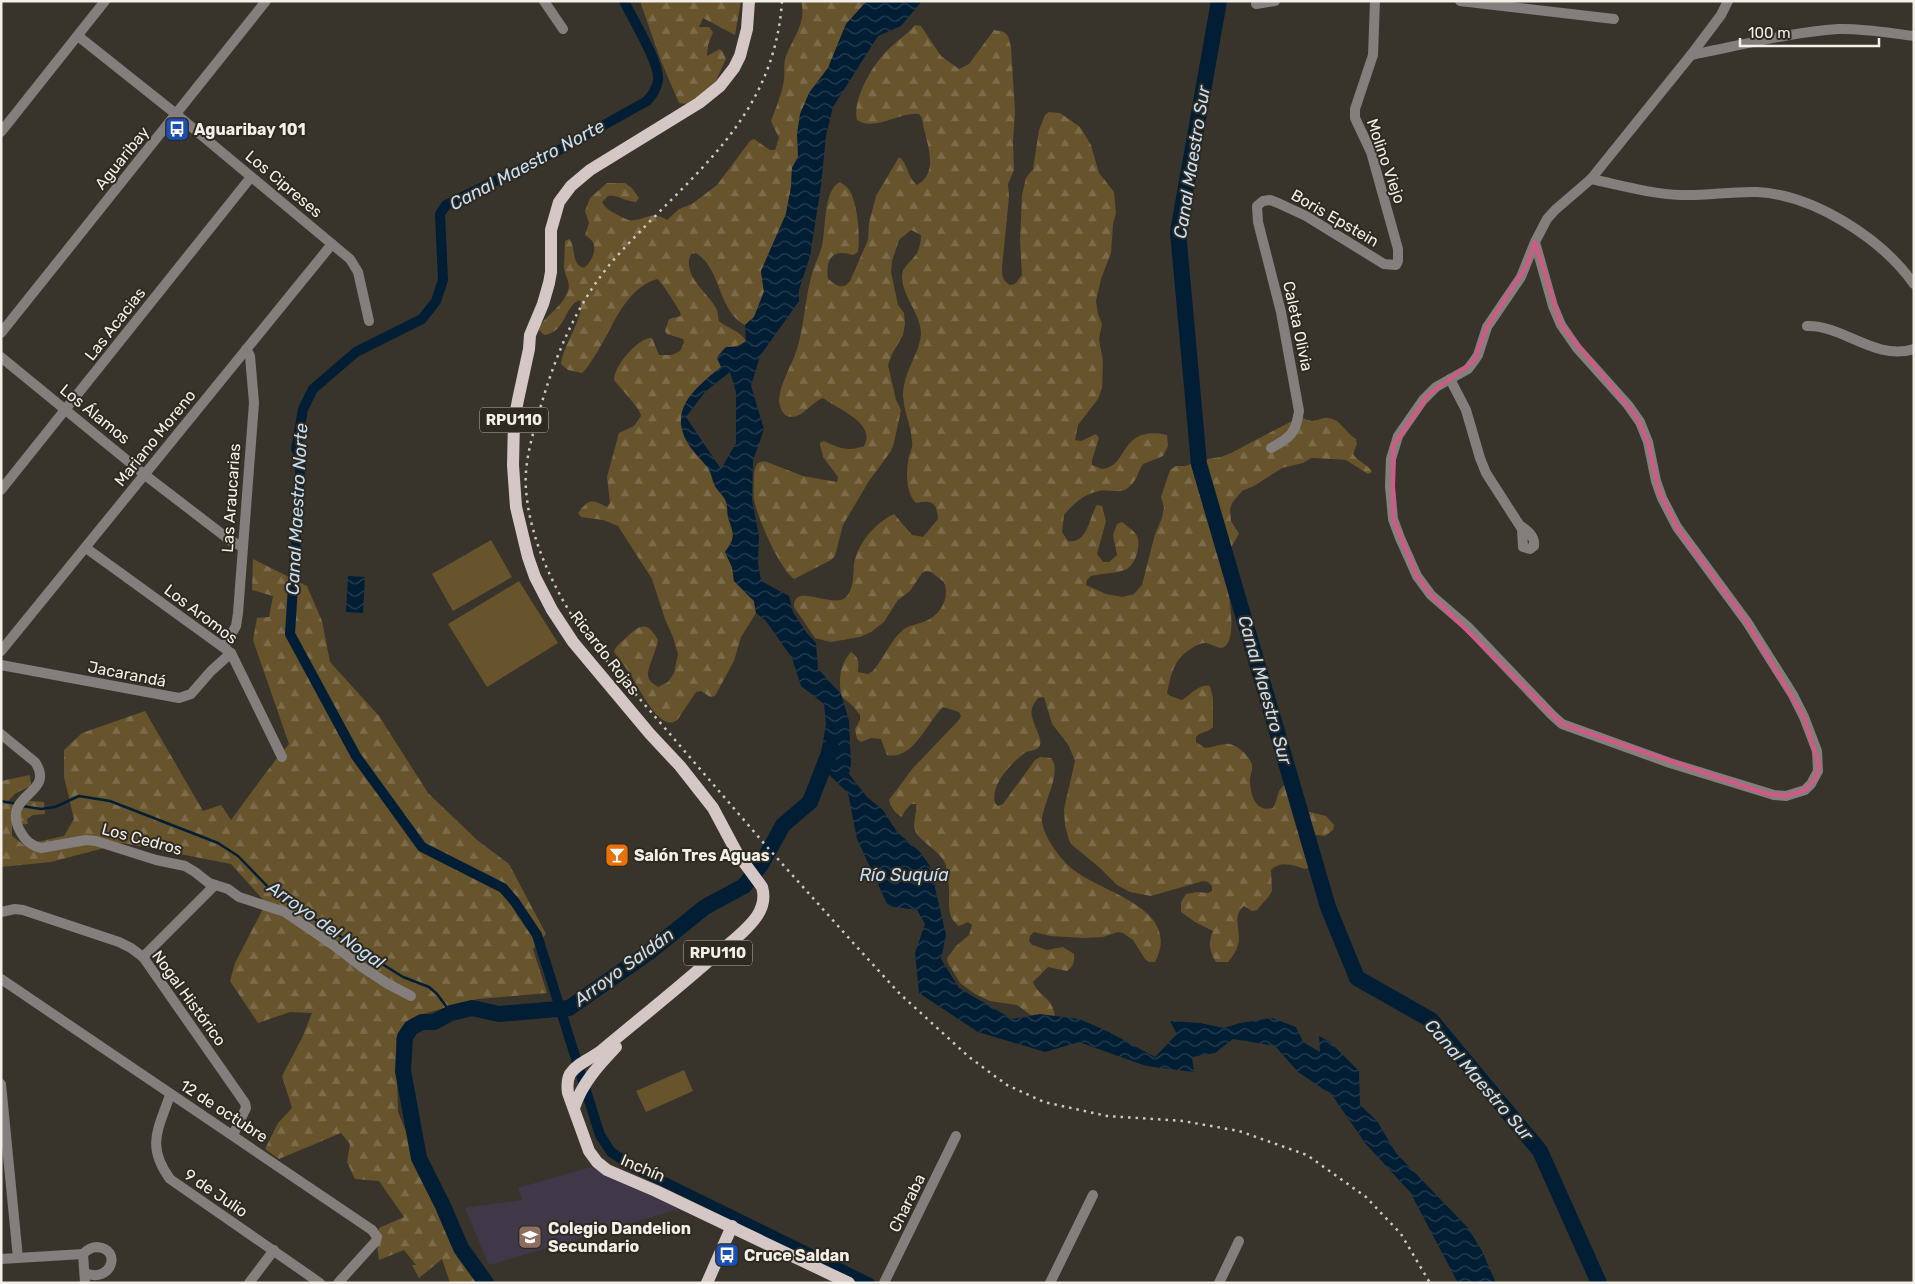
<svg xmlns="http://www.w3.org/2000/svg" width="1915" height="1284" font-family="Rubik,sans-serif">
<defs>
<pattern id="forest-firs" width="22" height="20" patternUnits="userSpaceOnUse" patternTransform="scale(1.25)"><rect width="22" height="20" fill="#67532c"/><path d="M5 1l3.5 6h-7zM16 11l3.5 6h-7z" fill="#7d6c4b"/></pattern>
<pattern id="water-waves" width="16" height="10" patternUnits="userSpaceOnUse" patternTransform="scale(1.25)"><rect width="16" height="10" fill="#021e34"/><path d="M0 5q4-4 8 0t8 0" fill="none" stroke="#273f52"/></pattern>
</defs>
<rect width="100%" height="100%" fill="#39342b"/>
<polygon fill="#403849" points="591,1167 679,1209 489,1265 465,1208 523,1200 518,1188"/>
<g fill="url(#forest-firs)">
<polygon points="640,1 741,1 735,35 703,18 699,27 709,27 713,32 708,45 707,56 720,49 723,52 726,59 713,87 688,104 679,103 661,61"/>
<path d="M801,1H867L846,24L828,68L809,93L798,157L792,168L791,187L786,214L761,271L764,291L754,317L745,325C717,310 722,269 696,253L691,254C681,276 709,293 717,310C718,313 718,318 719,321C729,329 739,330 746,341C731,352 727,340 717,358L722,366C698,386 667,411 689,445C694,453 703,460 708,468C712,474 712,480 715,486C718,491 724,496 726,502C727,506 727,512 728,517C733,534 737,535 725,552L732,567L734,581L754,601L756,613L741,637L734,661L715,696L710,697L701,691L696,692L678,719C662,736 639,688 632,677C627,669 620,660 614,652C616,645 622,642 627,637C641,623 648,622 658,640C657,649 647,669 648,675C648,681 654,684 658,687L668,682L674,673L678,654L673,637L665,619L652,579L618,526L603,520L581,517L578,513C589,499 591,499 607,507L610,503L607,477L619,433L634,426L641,416C641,409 620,388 614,380C613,367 639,336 652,338L659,355H672L680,351L684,343L683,339L667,334L665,331L669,319L681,316L680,312C676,305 662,282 657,279C623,289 612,331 594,357C590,363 587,369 582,373L568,370L561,364C563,345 585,317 580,300C564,305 567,332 544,335L538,329C546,315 563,306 568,291C571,282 565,276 564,268C564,266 565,242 565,241L569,239C577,248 570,262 583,268C591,264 598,249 592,241C590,238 587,237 585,235L589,223L585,211L590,198L607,183H625L632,188L639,198L636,202C626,202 618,194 608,196L602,202C605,208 609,210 614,213C618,215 624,219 629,220C645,222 650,209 667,220L679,209L692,204L717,185L750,141L754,139L770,150H775L779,138L771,121C776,108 782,93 784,80C785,72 783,64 786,56C793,38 807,22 801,1Z"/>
<path d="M915,25L921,26L941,56L959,69L969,64L994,30L1004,32L1008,36L1011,47L1015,112L1013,142L1014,170L1008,184L1009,197L1002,267C1002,276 1002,280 1010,285L1015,284L1022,275L1020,240L1022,195L1026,178L1033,169L1039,130L1045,115L1049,112L1060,113L1080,127L1091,145L1099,173L1114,192L1116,213L1113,224L1111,253L1101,279L1096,301L1098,314L1102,324L1099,339L1103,362L1102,388L1098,399L1078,425L1075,440L1081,441L1096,434L1099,438L1092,460V465L1102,469C1129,467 1119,424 1167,435L1168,446L1163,456L1143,464C1138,471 1137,481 1129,487C1120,495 1109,489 1099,491C1084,494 1073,504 1064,515L1062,532L1068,541C1088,544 1089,517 1097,505L1102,506L1106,521L1097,554L1103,562H1109L1117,555L1113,535L1117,524L1122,522C1126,526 1134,530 1137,536C1141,545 1136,563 1127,569C1117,574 1103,573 1091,576L1087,580L1086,585L1106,594L1122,597L1134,594L1142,585L1155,534L1162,518L1164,507L1161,497L1170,470L1176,466H1186L1201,460L1221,457L1231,453L1296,419C1303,417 1306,420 1312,421C1318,421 1323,417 1328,418C1340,419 1346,433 1356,439L1357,444L1353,454C1358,462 1368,464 1372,472L1368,474L1346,460L1332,459L1311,458L1303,463L1282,468L1254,486L1242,491L1232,503L1230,510L1231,521L1239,534L1222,562C1226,578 1240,637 1224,647C1219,650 1212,644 1206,643C1201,643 1196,645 1192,648C1173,660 1172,672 1167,693L1170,696L1182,700C1191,695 1199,683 1210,686L1213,698V727C1208,733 1201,731 1196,737V742L1205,748C1213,748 1222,743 1229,744C1237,745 1250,756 1252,765C1253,770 1250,775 1250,780C1250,795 1256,813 1273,808C1279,799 1276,788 1287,784L1296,791L1306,811L1326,816L1334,825L1333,830L1325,836L1310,834L1303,842C1305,852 1313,856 1310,867L1305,869C1294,865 1281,860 1271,870L1272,891L1269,896L1257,910L1252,911L1244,906C1231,916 1242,932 1238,945C1236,952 1232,957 1228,962H1216C1209,951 1208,943 1213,931L1195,922L1181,912V902L1186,894L1197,892L1208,893L1212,891V886L1208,882L1203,881L1151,896L1130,892L1117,885L1100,868L1071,844L1069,840L1065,825L1064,809L1075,761L1068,744L1052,724L1044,697L1038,698C1036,701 1033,704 1032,708C1028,721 1047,741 1038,748C1034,751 1028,750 1023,754C1011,764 990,785 995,803L998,806L1003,804L1035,760L1040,757L1051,758C1063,773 1042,804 1042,821C1043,835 1058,856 1069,866C1097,893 1184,906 1155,962H1149L1145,959L1133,940L1123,933L1118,932L1103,937L1084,938L1050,936L1034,932L1030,936L1029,941L1032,945L1047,950L1063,947L1074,954C1075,961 1073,967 1067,971L1048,967L1033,982C1039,997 1053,997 1055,1017L1036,1019L1017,1005L990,1001L975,994L960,983L948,963L947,958L956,946L969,935L972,925L968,922L959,926C943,915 952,896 948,880C947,874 947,866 944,861C938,850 918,840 915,830C912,821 918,812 916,804H911L904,812L902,817C895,813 891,808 889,800L913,768L959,720L961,716L959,712L943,707C927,722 913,761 887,755L881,739L871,738L861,742L857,739L855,729L860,720V715L853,706L841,696C839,678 839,666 851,652C859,657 859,663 858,672L868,674L873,671C884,658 891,639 904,629C910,625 919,624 926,621C941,614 950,598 944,582L931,572L926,571L922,573L910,591L898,600L884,622L871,632L860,637L831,642L815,638L794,607C793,581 834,610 846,597C854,589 853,575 854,564C858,543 875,523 894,514L912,535L923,537L938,519C937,502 931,500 916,503C905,492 906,470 909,456C911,451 913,446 912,441C911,422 900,405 904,385C907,368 920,351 921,334C921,313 902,297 902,276C902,266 915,259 918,251C920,246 921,240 921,235L911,230L899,240L892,261L891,272L898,305L904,313L905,324L903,335L892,354L888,365L896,400L901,410L894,443L891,451L869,481L843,525L835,556L831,560L794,579C779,568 757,517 754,499C753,491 754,483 754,475C755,466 757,460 767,462L803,476L837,482L838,477L823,457L820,443L824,441C839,448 848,452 864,446C877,423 837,409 823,398C811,402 801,421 787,416C782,414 779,405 779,400C780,382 792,366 797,349C805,323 805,294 814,267C817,260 820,253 822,246C826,229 823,190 840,182C844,185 849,188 851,193C858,208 860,236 858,252L853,255C833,248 825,259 828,279C836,285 842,291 850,281L868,240L869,223L876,196L899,157C908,163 907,177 917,185C942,171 924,139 922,118L919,114C898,112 876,132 857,120C852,101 871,68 884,54C893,43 906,36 915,25Z"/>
<path d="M253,559L307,586L322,621L330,662L379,716L428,793L477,840L509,864L546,934L533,949L547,993L478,999L423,1014L396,1038L398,1112L438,1210L478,1283H450L442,1259L419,1278L412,1265H416L404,1250L379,1260L377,1244L379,1228L404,1217L379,1181L355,1179L347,1162L350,1144L341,1133L279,1159L265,1149L278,1123L292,1108L282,1076L302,1038L312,1013L290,1012L258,1023L230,981L235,963L266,903L231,864L123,843L51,862L1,867V781L30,775L31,786L16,793L5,804L29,801L44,802L45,814L33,815L27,819L28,824L12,825V836L24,845L64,836L74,819L64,777V750L82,733L145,711L203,811L221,805L231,820C250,795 268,768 289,744L253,640L257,618L269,617L273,596L252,590Z"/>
</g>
<g fill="#67532c">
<polygon points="491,540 512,577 453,611 432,574"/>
<polygon points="519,581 558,643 487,687 448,624"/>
<polygon points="684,1070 693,1091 646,1112 636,1091"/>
</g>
<g fill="url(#water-waves)" fill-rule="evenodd">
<path d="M867,1H922L901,26L878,36L833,107L826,136L821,186L810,256L799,290V301L760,356L751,386L764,429L753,461L752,500L759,536L758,563L761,581L789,596L793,612L806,632L816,643L818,669L841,694L849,721L851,764L849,774L867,797L883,810L897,832L920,852L930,866L946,935L941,959L959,988L1012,1019L1040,1014L1079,1019L1107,1031L1155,1057L1177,1034L1170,1021L1200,1023L1224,1028L1240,1023L1272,1018L1296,1027L1303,1042L1320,1052L1319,1036L1330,1042L1359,1071L1360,1105L1377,1121L1396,1153L1468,1228L1482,1251L1496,1283H1458L1410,1192L1365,1143L1332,1095L1298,1072L1275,1046L1233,1039L1215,1053L1192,1057L1194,1072L1146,1066L1079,1042L1045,1052L978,1032L919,993L915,953L925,924L917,910L888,906L857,839L848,793L819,765L826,724L824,704L801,686L792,658L766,621L756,613L754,601L734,581L732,567L725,552C737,536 733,533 728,517C727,512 728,506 726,501C724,496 718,491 715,486C712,480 712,474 708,468C702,460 694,453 689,445C666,409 697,387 721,367L717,358L726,347H738L746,341L745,325L754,317L764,292L761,271L786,214L791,187L792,168L798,157L797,134L800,114L809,93L828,68L846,24ZM730,372L736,392V443L721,469L686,417L705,392Z"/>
<polygon points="348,576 365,577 363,613 346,612"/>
</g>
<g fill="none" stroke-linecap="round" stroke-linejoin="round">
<g stroke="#021e34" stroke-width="2.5">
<polyline points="1,801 17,804"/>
<polyline points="22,806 41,809 55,807 79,796 110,801 218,843 238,856 270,889 371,957 403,977 429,987 437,994 451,1013"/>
</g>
<path stroke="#021e34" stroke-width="10" d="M624,1C632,18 660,63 658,80C657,89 652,95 647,101L561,149L446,205L440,214L443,280L436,301L422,319L356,352L313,389L303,409L296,449L301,456L290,634L356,756L422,847L503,888L515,902L537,935L600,1135L611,1152L632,1166L870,1283"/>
<g stroke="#021e34" stroke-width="16">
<polyline points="1219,1 1178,232 1199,464 1328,907 1357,978 1431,1020 1540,1151 1599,1283"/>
<polyline points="486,1283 461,1248 443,1206 419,1158 403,1071 405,1037 411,1028 422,1022 434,1022 451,1013 472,1008 499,1014 569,1008 648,953 705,907 744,886 762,863 783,825 810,802 831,748"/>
</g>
<g stroke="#847e7d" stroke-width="10">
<polyline points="544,1 563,29"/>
<polyline points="1460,1 1614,19"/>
<polyline points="1256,4 1275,1"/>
<polyline points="78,36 176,114 350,259 358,272 369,321"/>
<path d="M1691,55C1738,46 1791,32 1838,29C1863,28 1889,33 1914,36"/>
<polyline points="1,132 105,1"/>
<path d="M1591,179C1620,185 1651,194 1681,195C1706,196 1732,191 1757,192C1814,195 1881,238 1914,284"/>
<polyline points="1535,242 1553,306 1561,325 1577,348 1628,405 1640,422 1648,442 1656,481 1662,498 1677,527 1747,622 1793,695 1804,717 1817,751 1818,771 1811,784 1805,790 1786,796 1774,795 1670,763 1562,724 1552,715 1468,627 1431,595 1417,576 1400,538 1393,519 1390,486 1391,459 1398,436 1423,400 1436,387 1468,369 1474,361 1478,355 1487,327 1521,277 1535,242 1547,219 1555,210 1591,179 1599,169 1691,55 1721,15 1728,1"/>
<path d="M1807,326C1844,325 1874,361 1914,349"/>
<polyline points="1,333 266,1"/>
<polyline points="1,357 145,475 231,541 243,547"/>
<path d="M1450,379L1466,410L1480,458L1486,473L1522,529L1523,547L1530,549L1534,546C1535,536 1528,531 1521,526"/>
<path d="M1271,448C1290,438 1296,433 1299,411L1281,312L1258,222L1257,206L1263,201L1270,200L1278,203L1306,216L1384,264L1396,265L1398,261V249L1371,152L1355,118V109L1373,55L1375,1"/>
<polyline points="1,490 251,177"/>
<polyline points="86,548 231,653 282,757"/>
<polyline points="224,647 236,626 238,613 254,403 250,356 246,349"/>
<polyline points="1,651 332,244"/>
<polyline points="1,665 179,698 191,694 211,671 231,653"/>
<path d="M1,734L35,762C57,795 0,793 20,831C25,840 30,845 41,848L86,840L96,841L156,860L185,866L195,872L209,883L228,889L239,897L285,912L332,944L362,967L388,984L411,996"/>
<polyline points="1,912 15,909 23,910 119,942 131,948 143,957 245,1103 246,1108 233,1135"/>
<polyline points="143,957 215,885"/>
<polyline points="1,979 372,1230 377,1237 376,1241 338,1283"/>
<polyline points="1,1084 18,1258"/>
<path d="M170,1095C158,1130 146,1146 170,1179L320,1283"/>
<path d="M83,1254C87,1250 91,1247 97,1247C123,1249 111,1284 85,1273"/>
<polyline points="83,1254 85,1283"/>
<polyline points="1,1259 83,1254"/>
<polyline points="249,1283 274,1250"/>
<polyline points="884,1283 956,1136"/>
<polyline points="1050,1283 1093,1195"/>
<polyline points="1219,1283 1239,1241"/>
</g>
<g stroke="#d4c7c5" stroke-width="12">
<path d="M749,1L747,29L740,56L734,68L720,86L699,103L590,170L571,186L559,202L551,230V272L549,283L543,304L530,335L529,349L518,400L514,421L513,465L516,507L528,557L535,577L552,610L573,642L650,734L680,766L713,808L737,853L762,887C765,897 763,907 757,916C746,932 727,945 712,958C676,990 638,1020 601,1051C591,1059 577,1063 570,1074C567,1080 567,1086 568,1093L589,1151L597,1162L607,1170L656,1191L849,1283"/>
<path d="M574,1108C582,1083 599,1065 616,1047"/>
<polyline points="707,1283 732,1226"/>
</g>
<path stroke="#ccc9c2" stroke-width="2.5" stroke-dasharray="2.5 5" stroke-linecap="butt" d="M782,1C774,120 691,174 618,255C577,300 554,358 538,416C531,440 524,465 526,490C530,541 555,591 583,633L768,848L856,946L900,994L969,1057L1007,1085L1044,1102L1107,1116L1183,1121L1239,1131L1307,1155L1366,1197L1401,1234L1430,1283"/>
</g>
<path fill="none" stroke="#d15986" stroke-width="4" stroke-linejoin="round" d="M1535,242L1561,325L1636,416L1648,442L1659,491L1677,527L1747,622L1804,717L1819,765L1816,778L1805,790L1786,796L1767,794L1562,724L1431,595L1417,576L1393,519V446L1428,395L1474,361L1487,327L1527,265Z"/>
<defs>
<g id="bus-square" transform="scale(1.25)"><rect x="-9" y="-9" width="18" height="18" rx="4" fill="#1a4fb4" stroke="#2f2a21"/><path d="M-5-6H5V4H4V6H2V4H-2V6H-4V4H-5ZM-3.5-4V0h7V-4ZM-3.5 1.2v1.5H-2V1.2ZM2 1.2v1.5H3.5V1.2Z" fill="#fff"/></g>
<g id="bar-square" transform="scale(1.25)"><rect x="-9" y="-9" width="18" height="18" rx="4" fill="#e8710a" stroke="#2f2a21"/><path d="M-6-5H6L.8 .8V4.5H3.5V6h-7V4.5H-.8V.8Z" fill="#fff"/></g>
<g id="school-square" transform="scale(1.25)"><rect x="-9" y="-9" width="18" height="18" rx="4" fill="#8d6e63" stroke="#2f2a21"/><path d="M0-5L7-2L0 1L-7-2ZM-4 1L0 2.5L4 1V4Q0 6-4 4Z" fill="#fff"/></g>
</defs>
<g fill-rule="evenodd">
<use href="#bus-square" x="177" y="129"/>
<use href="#bar-square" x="617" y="855"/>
<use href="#school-square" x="530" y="1237"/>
<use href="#bus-square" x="727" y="1255"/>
</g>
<g text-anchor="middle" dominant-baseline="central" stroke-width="4" stroke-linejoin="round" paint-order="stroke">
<g fill="#2f2a21" stroke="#b8b5ae" stroke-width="1">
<rect x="480" y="407.5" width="68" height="25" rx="4"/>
<rect x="684" y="940.5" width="68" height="25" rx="4"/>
</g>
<g font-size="15" font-weight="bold" fill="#f3f0ea">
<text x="514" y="420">RPU110</text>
<text x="718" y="953">RPU110</text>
</g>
<g font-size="16" font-weight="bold" fill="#f3f0ea" stroke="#2f2a21" text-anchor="start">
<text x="194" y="129">Aguaribay 101</text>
<text x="634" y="855">Salón Tres Aguas</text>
<text x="548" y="1228">Colegio Dandelion<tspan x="548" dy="18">Secundario</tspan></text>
<text x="744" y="1255">Cruce Saldan</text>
</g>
<g font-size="16" fill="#f3f0ea" stroke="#2f2a21">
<text transform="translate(122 158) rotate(-51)">Aguaribay</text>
<text transform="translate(1386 161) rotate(71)">Molino Viejo</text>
<text transform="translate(284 184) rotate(40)">Los Cipreses</text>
<text transform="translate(1335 218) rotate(30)">Boris Epstein</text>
<text transform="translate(115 324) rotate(-52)">Las Acacias</text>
<text transform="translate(1298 326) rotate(78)">Caleta Olivia</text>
<text transform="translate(95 414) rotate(39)">Los Álamos</text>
<text transform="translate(155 438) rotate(-51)">Mariano Moreno</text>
<text transform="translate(231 498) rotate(-86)">Las Araucarias</text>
<text transform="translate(201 614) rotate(37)">Los Aromos</text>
<text transform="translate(605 653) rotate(52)">Ricardo Rojas</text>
<text transform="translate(127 674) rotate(11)">Jacarandá</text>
<text transform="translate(142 839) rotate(15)">Los Cedros</text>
<text transform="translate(189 998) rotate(54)">Nogal Histórico</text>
<text transform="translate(224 1111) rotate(33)">12 de octubre</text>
<text transform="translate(643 1168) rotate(23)">Inchín</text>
<text transform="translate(216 1193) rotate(34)">9 de Julio</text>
<text transform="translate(907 1203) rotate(-64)">Charaba</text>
</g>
<g font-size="18" font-style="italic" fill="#c7dff5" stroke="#2f2a21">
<text transform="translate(1192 162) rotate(-81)">Canal Maestro Sur</text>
<text transform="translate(527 165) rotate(-28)">Canal Maestro Norte</text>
<text transform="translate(297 509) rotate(-87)">Canal Maestro Norte</text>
<text transform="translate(1265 690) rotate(74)">Canal Maestro Sur</text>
<text x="904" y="875">Río Suquía</text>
<text transform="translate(326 925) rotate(35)">Arroyo del Nogal</text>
<text transform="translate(624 967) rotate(-36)">Arroyo Saldán</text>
<text transform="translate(1479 1080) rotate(49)">Canal Maestro Sur</text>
</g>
</g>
<rect width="1915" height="1284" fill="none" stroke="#f3f0ea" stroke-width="5"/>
<path d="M1740 38v8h139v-8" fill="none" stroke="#f3f0ea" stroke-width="2.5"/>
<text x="1748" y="38" font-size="15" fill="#f3f0ea" stroke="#2f2a21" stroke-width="4" paint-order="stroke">100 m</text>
</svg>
